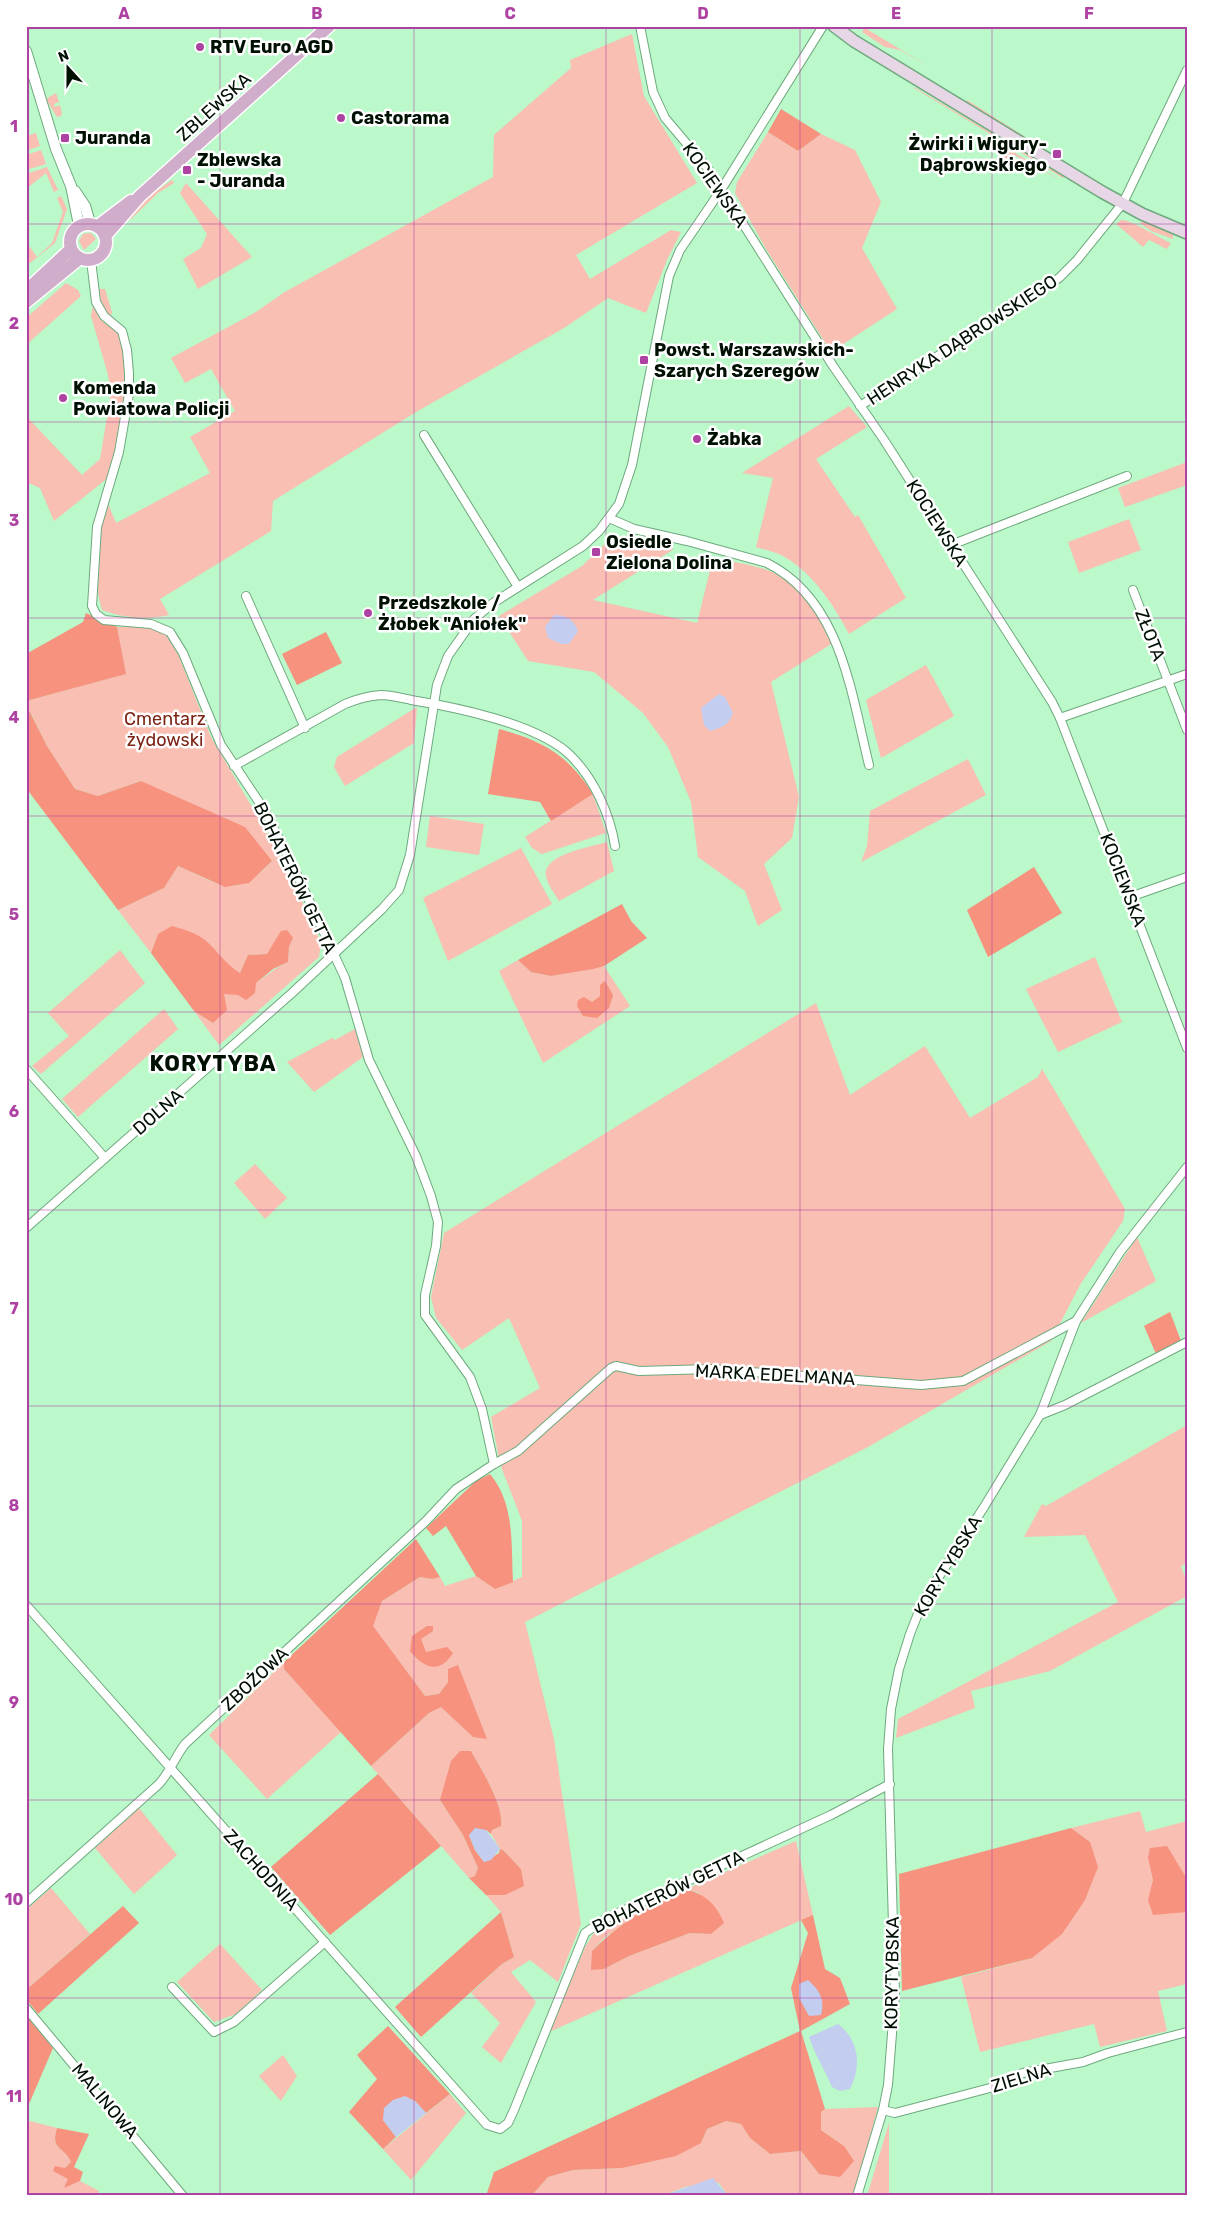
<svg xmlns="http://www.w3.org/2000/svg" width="1213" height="2222" font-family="Rubik,sans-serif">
<rect width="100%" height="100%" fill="#bbf8ca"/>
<g fill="#f8bfb2">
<polygon points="865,28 931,68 900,50 885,47 862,32"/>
<path d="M632,34L644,96L697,183L576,255L590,279L671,230L681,232L667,260L646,313L608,298L564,328L416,412L273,501L271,531L160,599L169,615C147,620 123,618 102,610C91,576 99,536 107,501L116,523L210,473L190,437L235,411L211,369L185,383L171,358L256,312L283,293L493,177L494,135L571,68L570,60Z"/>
<polygon points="914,87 1064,176 1063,178 914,88"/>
<polygon points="56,93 59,102 54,104 55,107 60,105 62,113 61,116 57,117 46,99"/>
<polygon points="967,100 1024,136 1022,138 966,103"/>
<polygon points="768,132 798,151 821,134 855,150 881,202 862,248 897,309 831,352 766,249 735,193 737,182"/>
<polygon points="36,133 40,146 26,151 26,136"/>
<polygon points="1007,148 1062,181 1014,155 1008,172 999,168"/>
<polygon points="41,150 46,164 26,170 26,155"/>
<polygon points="47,167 58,190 54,192 46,173 26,189 26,174"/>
<polygon points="172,180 174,183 158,193 130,220 128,218 152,194"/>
<polygon points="186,183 252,257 198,289 183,259 201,248 207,234 180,193"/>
<polygon points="61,196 67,209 55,243 30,263 26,261 26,242 37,257 52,243 63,212 57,198"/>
<path d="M1121,220C1130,219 1159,238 1171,243L1167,249L1149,240L1143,247L1116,224Z"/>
<polygon points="1144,221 1173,234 1173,239 1151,231 1140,223"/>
<polygon points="88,233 91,233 96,239 84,250 79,241 83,234"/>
<polygon points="66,283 78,290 81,296 26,345 26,318"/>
<polygon points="99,289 105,289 112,312 111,316 102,307"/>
<polygon points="93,305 100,319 119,334 124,351 126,395 116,452 109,477 54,521 40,488 26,482 26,416 82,475 100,459 111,393 108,375 91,316"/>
<path d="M849,406L867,427L816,459L855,517L858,515L906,598L849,634C834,605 812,572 783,556C775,552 765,550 756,547L773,478L742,473Z"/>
<polygon points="1187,462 1187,485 1125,507 1118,488"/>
<polygon points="1129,519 1141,550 1079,573 1068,542"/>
<path d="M614,535L674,549L593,600L697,623L713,558C731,562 758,565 774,573C802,588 820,615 833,643L771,682L799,797L792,838L764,864L782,910L758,926L745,891L698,857L691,802L668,747L643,713L594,672L528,661L499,616L582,566Z"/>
<path d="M117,627H149L166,635L178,654L211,737L286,865L321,943L319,957L219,1045L194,1011L213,1023L223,994C250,995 264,973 288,962L289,947L293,938L274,944L267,954L248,955L240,973L158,934L151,953L118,910L164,888L178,866C221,885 235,901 272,861L141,781L98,796L75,789L47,746L31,713L26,714V701L125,674Z"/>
<polygon points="926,665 954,716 881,758 866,700"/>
<polygon points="417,707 414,743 345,786 334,767 337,757"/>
<polygon points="968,759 986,795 861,862 867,846 870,811"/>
<polygon points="593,794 606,833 542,854 532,848 525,837"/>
<polygon points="430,816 484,824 479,855 426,847"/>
<path d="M607,842L614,871L559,901C555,894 547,884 546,876C543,854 591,847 607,842Z"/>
<polygon points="521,848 552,904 448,961 423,898"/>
<polygon points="120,950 145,983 41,1074 32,1066 69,1036 48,1013"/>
<polygon points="1095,957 1122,1022 1058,1052 1026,989"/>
<polygon points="518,960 531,972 551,976 604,966 630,1006 543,1063 499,971"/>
<path d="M816,1003L850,1095L925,1046L970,1118L1038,1077L1042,1069L1125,1209L1123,1221L1080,1285L1051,1341L868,1447L525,1622L554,1739L581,1924L558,1982L530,1960L511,1972L536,2002L501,2063L482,2047L500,2023L471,1993L502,1964L514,1957L501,1912L486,1895H505L521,1869L503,1850L500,1849L491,1834L492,1830L501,1826C504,1805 481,1769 471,1751L440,1800L463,1835L478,1868L475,1876L469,1878L371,1766L429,1713L441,1706L473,1737L448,1682L439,1694L425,1696L372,1626L382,1601L420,1577L433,1579L440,1577L445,1586L476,1576L495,1589L522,1577V1521L500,1464L491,1417L540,1388L509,1318L462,1350L436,1318L431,1297L444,1233Z"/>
<polygon points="164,1009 178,1029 78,1117 62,1099"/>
<polygon points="355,1029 363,1057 314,1092 287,1062 332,1038 335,1040"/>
<polygon points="255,1164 287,1198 265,1219 234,1183"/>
<polygon points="1137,1237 1156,1281 1081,1323"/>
<polygon points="1187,1425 1187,1563 1181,1566 1187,1582 1187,1596 1050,1671 971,1691 975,1708 896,1738 898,1719 1118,1602 1085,1535 1024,1537 1042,1504 1046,1506"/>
<polygon points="284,1662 284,1669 341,1732 267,1799 209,1735"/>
<polygon points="139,1808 177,1855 134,1894 95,1848"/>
<polygon points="1140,1811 1146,1832 1187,1821 1187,1984 1158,1991 1167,2031 1100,2047 1094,2024 980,2052 961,1977 1032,1958 1090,1842 1071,1828"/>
<polygon points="796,1841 813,1915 549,2032 585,1947 594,1933 658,1901 604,1938 592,1951 604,1969 629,1956 690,1933 711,1934 699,1893 686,1889"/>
<polygon points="51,1888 90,1934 26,1990 26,1910"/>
<polygon points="220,1944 262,1990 236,2014 214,2022 177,1982"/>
<polygon points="283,2055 297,2076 281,2101 259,2076"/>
<polygon points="450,2094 466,2113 411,2180 383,2149"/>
<polygon points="878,2107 854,2196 728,2196 719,2183 685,2187 662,2196 516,2196 533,2194 548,2177 573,2170 622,2168 701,2143 707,2129 726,2121 741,2124 750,2138 770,2154 801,2151 819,2174 844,2146 821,2130 821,2112 825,2109"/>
<path d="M30,2121L57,2128C50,2150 64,2146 71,2162L65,2168L69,2179L65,2187L80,2181L99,2191L97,2196H26V2129Z"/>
<polygon points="889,2123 889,2196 867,2196"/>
</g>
<g fill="#f6927e">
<polygon points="781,109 821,134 798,151 768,132"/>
<polygon points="86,613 117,627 126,674 26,701 26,654 83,622"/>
<polygon points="326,632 342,663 297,685 282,654"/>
<polygon points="30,712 47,746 75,789 98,796 141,781 245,827 272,861 249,883 225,887 178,866 164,888 118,910 26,788 26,714"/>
<path d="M499,729C543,741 568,755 593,794L551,821L540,802L488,794Z"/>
<polygon points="1034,867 1062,913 988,957 967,910"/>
<polygon points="622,904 631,921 647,938 604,966 593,969 551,976 531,972 518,960"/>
<path d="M172,926C183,929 196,933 205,940C218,951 225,964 240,973L248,955L267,954L281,931L287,930L293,938L289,947L288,962L273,969L256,983L255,993L246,1000L238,995L224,994L227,1010L213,1023L194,1011L151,953L158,934Z"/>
<polygon points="605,981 613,995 609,1008 597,1018 583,1016 577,1006 578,1000 584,997 592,1002 600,996 600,985"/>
<polygon points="1170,1312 1181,1341 1156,1354 1144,1326"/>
<path d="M490,1474C515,1504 511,1544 513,1582L495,1589L476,1576L446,1526L433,1536L426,1528L476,1481Z"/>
<polygon points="416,1539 440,1577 433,1579 420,1577 382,1601 373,1626 425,1696 439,1694 448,1682 448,1669 458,1665 487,1739 473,1737 441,1707 429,1713 371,1766 284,1669 284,1662"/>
<path d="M427,1626H433V1631L421,1639L426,1652L447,1647L453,1653C439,1675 424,1668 410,1651L412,1636Z"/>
<path d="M460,1751H471C481,1769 504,1805 501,1826L492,1830L491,1834L486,1830L469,1835L475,1850L484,1862L499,1853L500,1849L503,1850L521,1869L524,1886L505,1895H486L469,1878L475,1876L478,1868L463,1835L440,1800L451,1761Z"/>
<polygon points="378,1774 441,1846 330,1935 271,1867"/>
<polygon points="1071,1828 1090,1842 1098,1867 1085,1900 1062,1934 1032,1958 902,1991 899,1874"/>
<polygon points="1167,1846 1187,1879 1187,1912 1153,1915 1148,1900 1153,1880 1148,1858 1150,1848"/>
<path d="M686,1889C706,1895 716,1904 724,1923L711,1934L690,1933L629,1956L604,1969L591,1970L592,1951C618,1924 652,1904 686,1889Z"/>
<polygon points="123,1906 139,1923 38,2014 26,1999 26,1990"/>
<polygon points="501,1912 514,1957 502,1964 421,2037 395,2007"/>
<polygon points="813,1915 825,1969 840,1978 850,2004 801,2031 825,2109 821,2112 821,2130 844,2146 854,2161 840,2177 819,2174 801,2151 770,2154 750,2138 741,2124 726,2121 707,2129 701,2143 676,2156 622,2168 573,2170 548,2177 533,2194 486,2196 494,2172 800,2031 791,1988 808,1933 801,1920"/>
<polygon points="26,2015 53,2048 26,2111"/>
<polygon points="388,2026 450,2094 426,2113 415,2101 383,2120 396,2137 383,2149 349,2112 377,2079 357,2055"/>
<path d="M57,2128L89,2134L74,2167L83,2172L80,2181L64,2188L68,2179L53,2171L55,2166L65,2168L71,2162C64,2146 50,2150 57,2128Z"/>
</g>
<g fill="#c3cdf0">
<path d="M554,615C567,615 573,619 578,631L569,644H561L548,638L545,627Z"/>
<path d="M719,694L725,697L733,713C729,725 721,728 710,731L704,725L701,708Z"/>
<polygon points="475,1828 486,1830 500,1849 491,1860 484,1862 475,1850 469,1835"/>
<path d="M808,1980C820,1991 825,1999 821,2015L809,2016L799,1998V1984Z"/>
<path d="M838,2024C859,2040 862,2066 850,2089L840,2091L832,2087C825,2070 815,2055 809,2037Z"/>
<polygon points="405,2096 415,2101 426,2113 396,2137 383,2120 384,2108 393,2100"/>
<polygon points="713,2178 728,2196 662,2196"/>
</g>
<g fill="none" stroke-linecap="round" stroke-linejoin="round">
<g stroke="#6ea97e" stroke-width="10">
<g id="minor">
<polyline points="640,26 653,92 665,118 709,170 833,366 884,440 1052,702 1060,718 1187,1048"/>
<polyline points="91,260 96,302 104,316 122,331 127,350 129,373 129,394 119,452 97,527 92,606 96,614 104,620 151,624 170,632 183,653 221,745 265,811 294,868 345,978 369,1060 416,1156 431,1196 438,1222 436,1246 425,1295 425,1315 470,1377 482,1409 494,1464"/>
<polyline points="860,406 1059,278 1077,260 1123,203 1187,70"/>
<polyline points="424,435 518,587"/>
<path d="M609,518L634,529L687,541L767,563C841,600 851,693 869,765"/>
<polyline points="951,545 1127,476"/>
<polyline points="1133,590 1187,730"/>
<polyline points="246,596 305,728"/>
<polyline points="1060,718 1187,674"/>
<path d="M234,766L345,704C357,699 368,696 381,695C391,695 402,698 411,700C455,707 539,724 571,756C594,779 610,814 615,846"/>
<polyline points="1130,897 1187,877"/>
<polyline points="26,1069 105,1158"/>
<polyline points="26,1228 292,993 382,909 399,890 410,855 437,685 448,656 474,619 493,603 583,546 599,531 619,504 632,465 669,276 680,250 721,190 823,26"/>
<polyline points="1040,1415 1065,1405 1187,1342"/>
<polyline points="26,1605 487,2125 500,2129 508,2123 514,2110 585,1933 605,1919 831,1815 890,1784"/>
<path d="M26,1903L159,1784C170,1772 175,1757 185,1744L426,1521L456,1489L494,1464L518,1451L611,1368L616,1366L639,1371L712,1369L921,1385L963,1381L1076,1321"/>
<polyline points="172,1987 214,2032 234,2022 325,1942"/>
<polyline points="26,2008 183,2196"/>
<polyline points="883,2110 895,2113 990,2088 1023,2073 1083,2062 1108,2053 1187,2032"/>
<polyline points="857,2196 883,2110 888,2085 895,1995 888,1749 891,1709 899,1669 910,1634 923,1601 984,1507 1040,1415 1076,1321 1120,1252 1187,1167"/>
</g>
</g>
<g stroke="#6ea97e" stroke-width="12">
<g id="tertiary">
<polyline points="26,51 56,149 71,186 79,225"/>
<polyline points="75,191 85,206 90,223"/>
</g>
</g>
<g stroke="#6ea97e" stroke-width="14">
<polyline id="secondary" points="834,26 854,41 1102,192 1142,214 1187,233"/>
</g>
<g stroke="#fff" stroke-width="15">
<g id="primary">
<circle cx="88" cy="242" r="18"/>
<polyline points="98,226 131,201"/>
<polyline points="105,236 140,196 329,26"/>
<polyline points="26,291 71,249"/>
<polyline points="26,302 80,258"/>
</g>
</g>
<use href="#minor" stroke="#fff" stroke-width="8"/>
<use href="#tertiary" stroke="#fff" stroke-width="10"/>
<use href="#secondary" stroke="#e7d6e5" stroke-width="11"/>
<use href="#primary" stroke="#d0adca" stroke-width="12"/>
</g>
<path fill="none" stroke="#ae42a2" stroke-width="1" stroke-opacity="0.55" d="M220,26V2196M414,26V2196M606,26V2196M800,26V2196M992,26V2196M26,224H1187M26,422H1187M26,618H1187M26,816H1187M26,1012H1187M26,1210H1187M26,1406H1187M26,1604H1187M26,1800H1187M26,1998H1187"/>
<g fill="#ae42a2" stroke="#fff" stroke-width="2">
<circle cx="200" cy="47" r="5"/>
<circle cx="341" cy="118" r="5"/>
<rect x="60" y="133" width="10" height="10" rx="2.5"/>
<rect x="1052" y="149" width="10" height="10" rx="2.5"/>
<rect x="182" y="165" width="10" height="10" rx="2.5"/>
<rect x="639" y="355" width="10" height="10" rx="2.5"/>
<circle cx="63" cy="398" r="5"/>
<circle cx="697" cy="439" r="5"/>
<rect x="591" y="547" width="10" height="10" rx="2.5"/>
<circle cx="368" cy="613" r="5"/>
</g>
<g text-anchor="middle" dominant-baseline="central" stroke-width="5" stroke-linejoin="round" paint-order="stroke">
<g font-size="18" font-weight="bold" fill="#001003" stroke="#fff" text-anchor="start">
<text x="210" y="47">RTV Euro AGD</text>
<text x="351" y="118">Castorama</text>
<text x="75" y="138">Juranda</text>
<text x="1047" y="144" text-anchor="end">Żwirki i Wigury-<tspan x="1047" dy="21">Dąbrowskiego</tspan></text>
<text x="197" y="160">Zblewska<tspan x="197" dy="21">- Juranda</tspan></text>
<text x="654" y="350">Powst. Warszawskich-<tspan x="654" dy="21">Szarych Szeregów</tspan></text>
<text x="73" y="388">Komenda<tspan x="73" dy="21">Powiatowa Policji</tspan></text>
<text x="707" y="439">Żabka</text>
<text x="606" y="542">Osiedle<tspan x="606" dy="21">Zielona Dolina</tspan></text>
<text x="378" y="603">Przedszkole /<tspan x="378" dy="21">Żłobek "Aniołek"</tspan></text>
</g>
<g font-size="18" fill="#001003" stroke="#fff">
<text transform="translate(214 107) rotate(-42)">ZBLEWSKA</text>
<text transform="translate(715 185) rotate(55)">KOCIEWSKA</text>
<text transform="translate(962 340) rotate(-33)">HENRYKA DĄBROWSKIEGO</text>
<text transform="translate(937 523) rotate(58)">KOCIEWSKA</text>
<text transform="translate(1150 635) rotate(69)">ZŁOTA</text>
<text transform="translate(295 878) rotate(64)">BOHATERÓW GETTA</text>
<text transform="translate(1123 880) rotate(69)">KOCIEWSKA</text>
<text transform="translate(158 1112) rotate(-41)">DOLNA</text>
<text transform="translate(775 1375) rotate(3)">MARKA EDELMANA</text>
<text transform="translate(948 1566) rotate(-59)">KORYTYBSKA</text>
<text transform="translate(255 1679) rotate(-43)">ZBOŻOWA</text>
<text transform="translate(261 1870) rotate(48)">ZACHODNIA</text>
<text transform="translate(668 1892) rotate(-26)">BOHATERÓW GETTA</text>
<text transform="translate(892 1973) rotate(-89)">KORYTYBSKA</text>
<text transform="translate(1021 2078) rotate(-17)">ZIELNA</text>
<text transform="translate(105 2101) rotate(50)">MALINOWA</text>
</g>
<g font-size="18" fill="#7c2516" stroke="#fff">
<text x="165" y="719">Cmentarz<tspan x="165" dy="21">żydowski</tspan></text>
</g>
<g font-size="22" font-weight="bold" letter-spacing="1" fill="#001003" stroke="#fff">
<text x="213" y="1063">KORYTYBA</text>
</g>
</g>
<rect width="1213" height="2222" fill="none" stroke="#ffffff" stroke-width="55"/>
<g transform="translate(68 68) rotate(339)" stroke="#ffffff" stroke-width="4" paint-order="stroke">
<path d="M0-4L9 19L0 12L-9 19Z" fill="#001003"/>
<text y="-8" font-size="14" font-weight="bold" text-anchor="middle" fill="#001003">N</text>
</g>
<rect x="28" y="28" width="1158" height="2166" fill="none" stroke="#ae42a2" stroke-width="2"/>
<g font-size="16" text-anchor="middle" font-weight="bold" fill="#ae42a2">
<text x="124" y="19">A</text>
<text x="317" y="19">B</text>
<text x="510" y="19">C</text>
<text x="703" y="19">D</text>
<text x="896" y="19">E</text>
<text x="1089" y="19">F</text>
<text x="14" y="132">1</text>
<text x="14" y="329">2</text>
<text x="14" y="526">3</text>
<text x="14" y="723">4</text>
<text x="14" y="920">5</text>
<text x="14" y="1117">6</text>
<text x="14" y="1314">7</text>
<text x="14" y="1511">8</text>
<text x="14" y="1708">9</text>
<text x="14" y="1905">10</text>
<text x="14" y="2102">11</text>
</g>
</svg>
